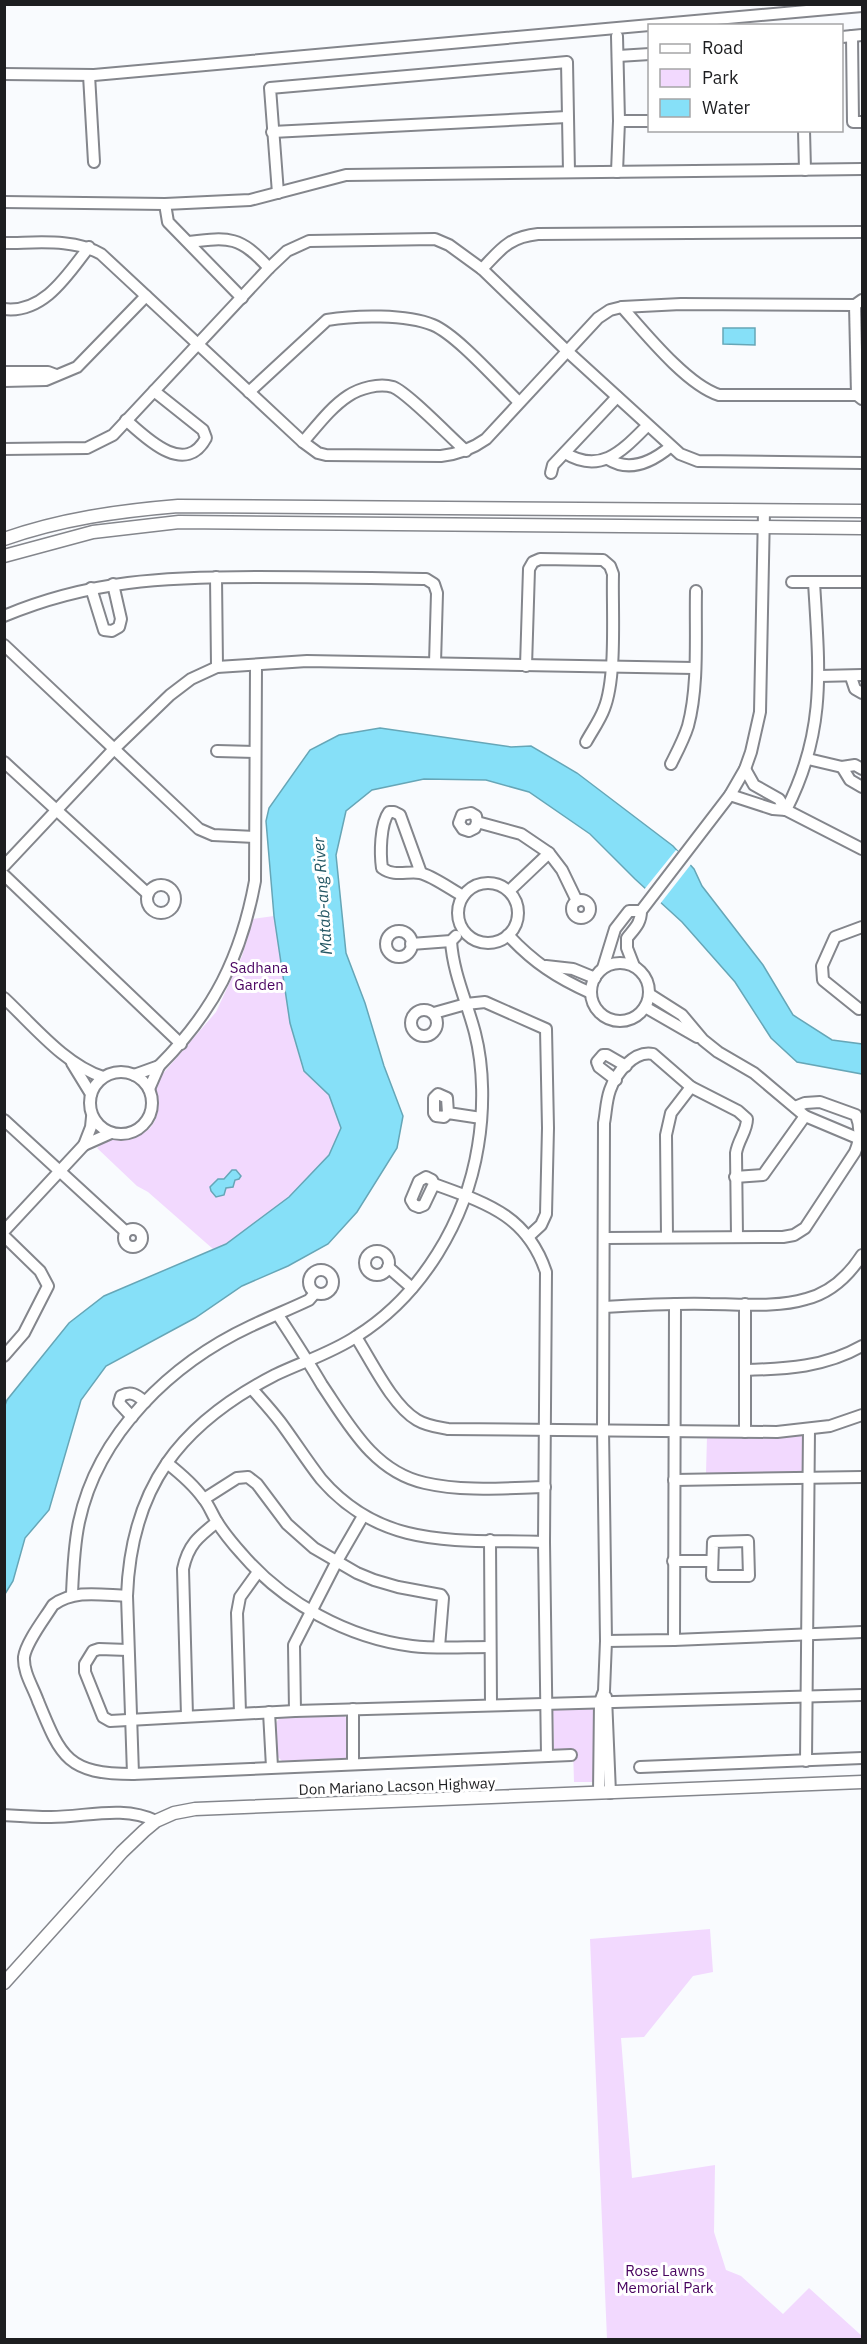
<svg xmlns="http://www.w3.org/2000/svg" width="867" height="2344" font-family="'IBM Plex Sans',sans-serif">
<rect width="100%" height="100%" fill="#f9fbfe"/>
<g fill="#f2d9fe">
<path d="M274,916L290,1023L303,1071L329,1095L341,1128L329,1155L289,1197L226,1244L213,1249L148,1192L137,1186L97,1148L109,1138C149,1141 166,1123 154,1084L216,1012L242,956L253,919Z"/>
<polygon points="803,1436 803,1473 706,1473 707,1437"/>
<polygon points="595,1707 596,1782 574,1782 573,1749 554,1749 553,1709"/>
<polygon points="344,1716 349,1720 349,1753 345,1759 282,1761 277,1756 276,1723 280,1717"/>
<polygon points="710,1929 713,1972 693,1976 644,2037 621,2038 632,2178 715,2165 714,2232 726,2270 741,2276 783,2314 809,2288 862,2336 862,2339 607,2339 590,1939"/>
</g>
<g fill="#86e0f8" stroke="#66a6b7" stroke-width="1.5">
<polygon points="723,328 755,328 755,345 723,344"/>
<polygon points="380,728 511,747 531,746 577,773 673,846 694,869 702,886 763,965 793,1015 832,1040 862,1044 862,1074 797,1062 771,1038 735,982 682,922 635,879 590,834 529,792 486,780 424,779 372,790 346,811 336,855 346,953 365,1003 384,1066 403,1116 397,1148 357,1212 328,1244 288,1266 242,1286 195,1318 106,1366 81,1400 49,1510 25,1538 13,1581 5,1594 4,1408 7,1400 69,1323 104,1296 226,1244 289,1197 329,1155 341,1128 329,1095 304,1071 290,1023 274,916 266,821 269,808 310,750 339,735"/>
<polygon points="232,1170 236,1170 241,1176 239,1179 235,1180 233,1187 226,1188 224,1195 216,1197 211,1191 210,1187 218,1179 224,1179"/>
</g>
<polygon fill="#f9fbfe" points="676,850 692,863 660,904 643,891"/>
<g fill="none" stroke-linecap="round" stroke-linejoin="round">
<g stroke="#84868c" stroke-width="14">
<g id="minor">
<polyline points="852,36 853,122 862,122"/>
<polyline points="842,37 862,35"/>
<polyline points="618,56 650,54"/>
<polyline points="4,74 94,75 862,6"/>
<polyline points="89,75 94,162"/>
<polyline points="619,121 650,121"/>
<polyline points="804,130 805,170"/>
<polyline points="272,132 567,117"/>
<polyline points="617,172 619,121 617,36"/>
<polyline points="278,193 270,88 567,62 569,172"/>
<polyline points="4,202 165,204 250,200 346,175 862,169"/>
<polyline points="165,204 168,222 242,298"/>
<path d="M189,242C230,237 240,236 269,268"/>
<path d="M4,243C37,243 73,238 101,254L303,442L318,453L326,455L441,456C459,454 472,449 486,439L598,318L610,310L622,307L681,304L855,305L862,300"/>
<path d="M482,269C501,249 509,237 538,234L862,232"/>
<polyline points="855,305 857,395"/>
<path d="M622,307C645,333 687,385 719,395H857L862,399"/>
<path d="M4,309C44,314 68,274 89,247"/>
<polyline points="4,372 48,372 56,375"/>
<polyline points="4,381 46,380 77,367 146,296"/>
<path d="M249,392L327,320C355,315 407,314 433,325C457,335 498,382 519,402"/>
<path d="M126,420C146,438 185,477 206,438L203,430L154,391"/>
<path d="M303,442C317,426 331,407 348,396C360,388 379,383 393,387C408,393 451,438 466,451"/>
<polyline points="4,449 87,448 113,435 269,268 287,251 309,241 435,239 449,245 482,269 567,351 680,454 698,461 862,463"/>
<path d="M565,453C601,475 623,450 647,426"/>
<path d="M608,459C630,473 653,461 670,447"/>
<polyline points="551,473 553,465 617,397"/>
<polyline points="216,577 217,667"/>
<polyline points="792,582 862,582"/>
<polyline points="91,588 104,630 112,631 119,627 121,619 113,584"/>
<path d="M4,616C90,580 165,577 256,577C313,577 369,578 426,579L434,584L437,593L435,663"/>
<polyline points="4,645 199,829 213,835 255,837"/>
<path d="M526,666L529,569L533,562L540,559L603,560L610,566L613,574C612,609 617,677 604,709C600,720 592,731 586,742"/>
<polyline points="819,676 862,675"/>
<polyline points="851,677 855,689 862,693"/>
<polyline points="217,751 255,752"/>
<polyline points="808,759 842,767 855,765 862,769"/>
<polyline points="4,762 148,894"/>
<path d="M671,764C677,752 684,739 688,726C699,685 695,634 696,591"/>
<polyline points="842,767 850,780 862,787"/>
<polyline points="745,769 754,785 779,799 786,810"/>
<polyline points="730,795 773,809 786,810 862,849"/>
<path d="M786,810C827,730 819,668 814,582"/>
<polyline points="477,822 475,828 469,831 463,829 459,823 462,815 471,813 476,816 477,822 521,834 549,853"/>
<polyline points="4,866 114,749 170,695 191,679 217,667 307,661 694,668"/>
<path d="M421,873L400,815L394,812H389C380,824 380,854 382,868C394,877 407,871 420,873C431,875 452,890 463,896"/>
<polyline points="4,875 181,1044"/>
<circle cx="488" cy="913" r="30"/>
<circle cx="161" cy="899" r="14"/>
<polyline points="509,891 549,853 562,870 577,901"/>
<circle cx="581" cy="909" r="9"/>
<circle cx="399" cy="944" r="13"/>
<path d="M508,935C533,962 557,978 591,993"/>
<polyline points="411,944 451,941 456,936"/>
<circle cx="620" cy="992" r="29"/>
<polyline points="546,966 573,969 595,978"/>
<path d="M634,966L627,948V938C635,928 641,923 641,911L730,795L745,769L751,752L760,712L764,511"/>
<polyline points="603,968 615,929 629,911 641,911"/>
<polyline points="649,994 682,1015 703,1040 718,1052 754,1073 805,1116 862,1140"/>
<path d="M4,998C33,1025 65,1065 103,1077"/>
<polyline points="645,1007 697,1037"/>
<polyline points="859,1009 823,980 822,966 835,937 862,927"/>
<circle cx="424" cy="1023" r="13"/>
<polyline points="434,1013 466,1004 485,1002 546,1029 548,1128 546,1214 541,1225 528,1237"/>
<polyline points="72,1063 91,1094"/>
<path d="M159,1066C214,1011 241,957 255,881L256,665"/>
<circle cx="121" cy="1103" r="31"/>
<polyline points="134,1075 159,1066 149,1089"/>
<polyline points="616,1080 599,1067 597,1062 603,1055 607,1055 626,1066"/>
<polyline points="448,1113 447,1098 438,1094 434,1098 434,1113 436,1116 444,1117 448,1113 481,1118"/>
<polyline points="92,1117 91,1127 84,1145 111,1133"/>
<polyline points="4,1120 126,1232"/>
<polyline points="735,1177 763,1175 805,1116"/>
<path d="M434,1184L424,1205L419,1207L414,1205L411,1200L419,1181L426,1177L432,1180L434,1184C486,1203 527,1215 546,1272L544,1542L547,1756"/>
<circle cx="133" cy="1238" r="9"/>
<polyline points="4,1231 84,1145"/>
<polyline points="4,1236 40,1271 48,1286 24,1333 4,1356"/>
<polyline points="667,1237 666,1135 671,1113 691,1087"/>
<path d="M605,1238L783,1237L794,1235L805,1228L855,1152C860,1140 861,1127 856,1115L820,1102L805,1103L795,1107"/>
<circle cx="377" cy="1263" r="12"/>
<polyline points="388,1267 412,1288"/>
<circle cx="321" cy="1282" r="12"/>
<polyline points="745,1304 745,1432"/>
<path d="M604,1307C639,1305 674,1303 710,1304C741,1304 776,1308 806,1299C830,1293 849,1275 862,1255"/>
<path d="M278,1315C293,1338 308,1361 322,1385C349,1425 374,1472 425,1483C464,1492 506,1488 545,1487"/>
<path d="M356,1337C372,1362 392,1405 417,1420C427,1426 437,1427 448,1429L777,1432L830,1426L862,1415"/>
<path d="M745,1370C787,1369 825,1367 862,1346"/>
<path d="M252,1389C262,1400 272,1411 281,1423C295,1442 307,1461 321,1479C383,1551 459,1539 544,1542"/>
<path d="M132,1417L119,1403L121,1396C131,1391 136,1394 145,1402"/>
<path d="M167,1463C181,1474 193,1484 203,1498C209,1505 212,1514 217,1522C224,1533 233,1544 242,1554C284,1603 348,1638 412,1646C437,1649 464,1647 490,1647"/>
<polyline points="674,1480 862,1477"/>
<polyline points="204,1499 237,1478 248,1477 257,1484 287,1524 314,1548 357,1573 374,1580 398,1587 441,1595 443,1598 439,1647"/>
<polyline points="490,1540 491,1705"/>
<polygon points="748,1541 749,1576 712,1576 713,1542"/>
<polyline points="673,1561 712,1561"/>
<path d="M72,1594C73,1570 74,1545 79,1522C98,1433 172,1363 251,1326C270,1317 290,1309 309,1300L315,1293"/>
<path d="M127,1596C101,1595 75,1589 53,1605C45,1618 26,1642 24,1657C23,1672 33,1687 38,1701C61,1757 67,1774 133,1774L571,1755"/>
<polyline points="674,1640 675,1304"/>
<polyline points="606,1641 674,1640 862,1632"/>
<polyline points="128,1650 99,1649 93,1651 85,1664 85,1672 103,1717 110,1721 295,1711 862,1695"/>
<polyline points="606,1697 610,1793"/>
<polyline points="353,1709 353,1764"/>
<polyline points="295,1711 294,1645 337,1561 363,1516"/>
<polyline points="269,1712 272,1767"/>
<polyline points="240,1713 237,1613 240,1597 258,1572"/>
<path d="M187,1716L183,1569C188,1545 198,1537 217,1522"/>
<polyline points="806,1761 809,1429"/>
<polyline points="640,1767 862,1758"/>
<path d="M133,1774L127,1596C131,1487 180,1424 275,1375C302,1362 332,1353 357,1336C422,1295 466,1221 478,1146C484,1110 484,1068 475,1033C467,1002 453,973 451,941"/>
<path d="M599,1793L600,1702L604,1691L606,1641L603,1429L604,1123C606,1113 606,1101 610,1090C616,1073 634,1050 653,1054L691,1087L738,1111L747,1119C747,1131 738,1140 736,1153L737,1237"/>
<path d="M4,1815C20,1816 35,1817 51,1817C86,1817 123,1805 156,1821"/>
</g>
</g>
<g stroke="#84868c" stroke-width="15">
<g id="tertiary">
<path d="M4,539C61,519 118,511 178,506L862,511"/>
<polyline points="4,556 93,532 179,522 862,528"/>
<polyline points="4,1983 122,1852 144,1831 156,1821 174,1813 195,1809 862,1782"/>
</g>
</g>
<use href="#minor" stroke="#fff" stroke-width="10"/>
<use href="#tertiary" stroke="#fff" stroke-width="12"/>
</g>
<g text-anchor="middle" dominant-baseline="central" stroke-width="6" stroke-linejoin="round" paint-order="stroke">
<g font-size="15" fill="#490460" stroke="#fff">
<text x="259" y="967">Sadhana<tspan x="259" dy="17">Garden</tspan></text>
<text x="665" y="2270">Rose Lawns<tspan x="665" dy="17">Memorial Park</tspan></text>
</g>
<g font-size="15" fill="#1d1e20" stroke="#fff">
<text transform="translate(397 1786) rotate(-2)">Don Mariano Lacson Highway</text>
</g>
<g font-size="16" font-style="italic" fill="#235663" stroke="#fff">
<text transform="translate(322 896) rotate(-94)">Matab-ang River</text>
</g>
</g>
<rect width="867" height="2344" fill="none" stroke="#1d1e20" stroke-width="12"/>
<rect x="648" y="24" width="195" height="108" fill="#ffffff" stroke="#a5a5a6" stroke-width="1.5"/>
<rect x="660" y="44" width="30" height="9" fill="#ffffff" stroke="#a5a5a6" stroke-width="1.5"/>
<text x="702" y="54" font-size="18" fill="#1d1e20">Road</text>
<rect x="660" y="69" width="30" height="18" fill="#f2d9fe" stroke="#a5a5a6" stroke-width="1.5"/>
<text x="702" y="84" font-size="18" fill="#1d1e20">Park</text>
<rect x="660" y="99" width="30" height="18" fill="#86e0f8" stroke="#a5a5a6" stroke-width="1.5"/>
<text x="702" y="114" font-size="18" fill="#1d1e20">Water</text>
</svg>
